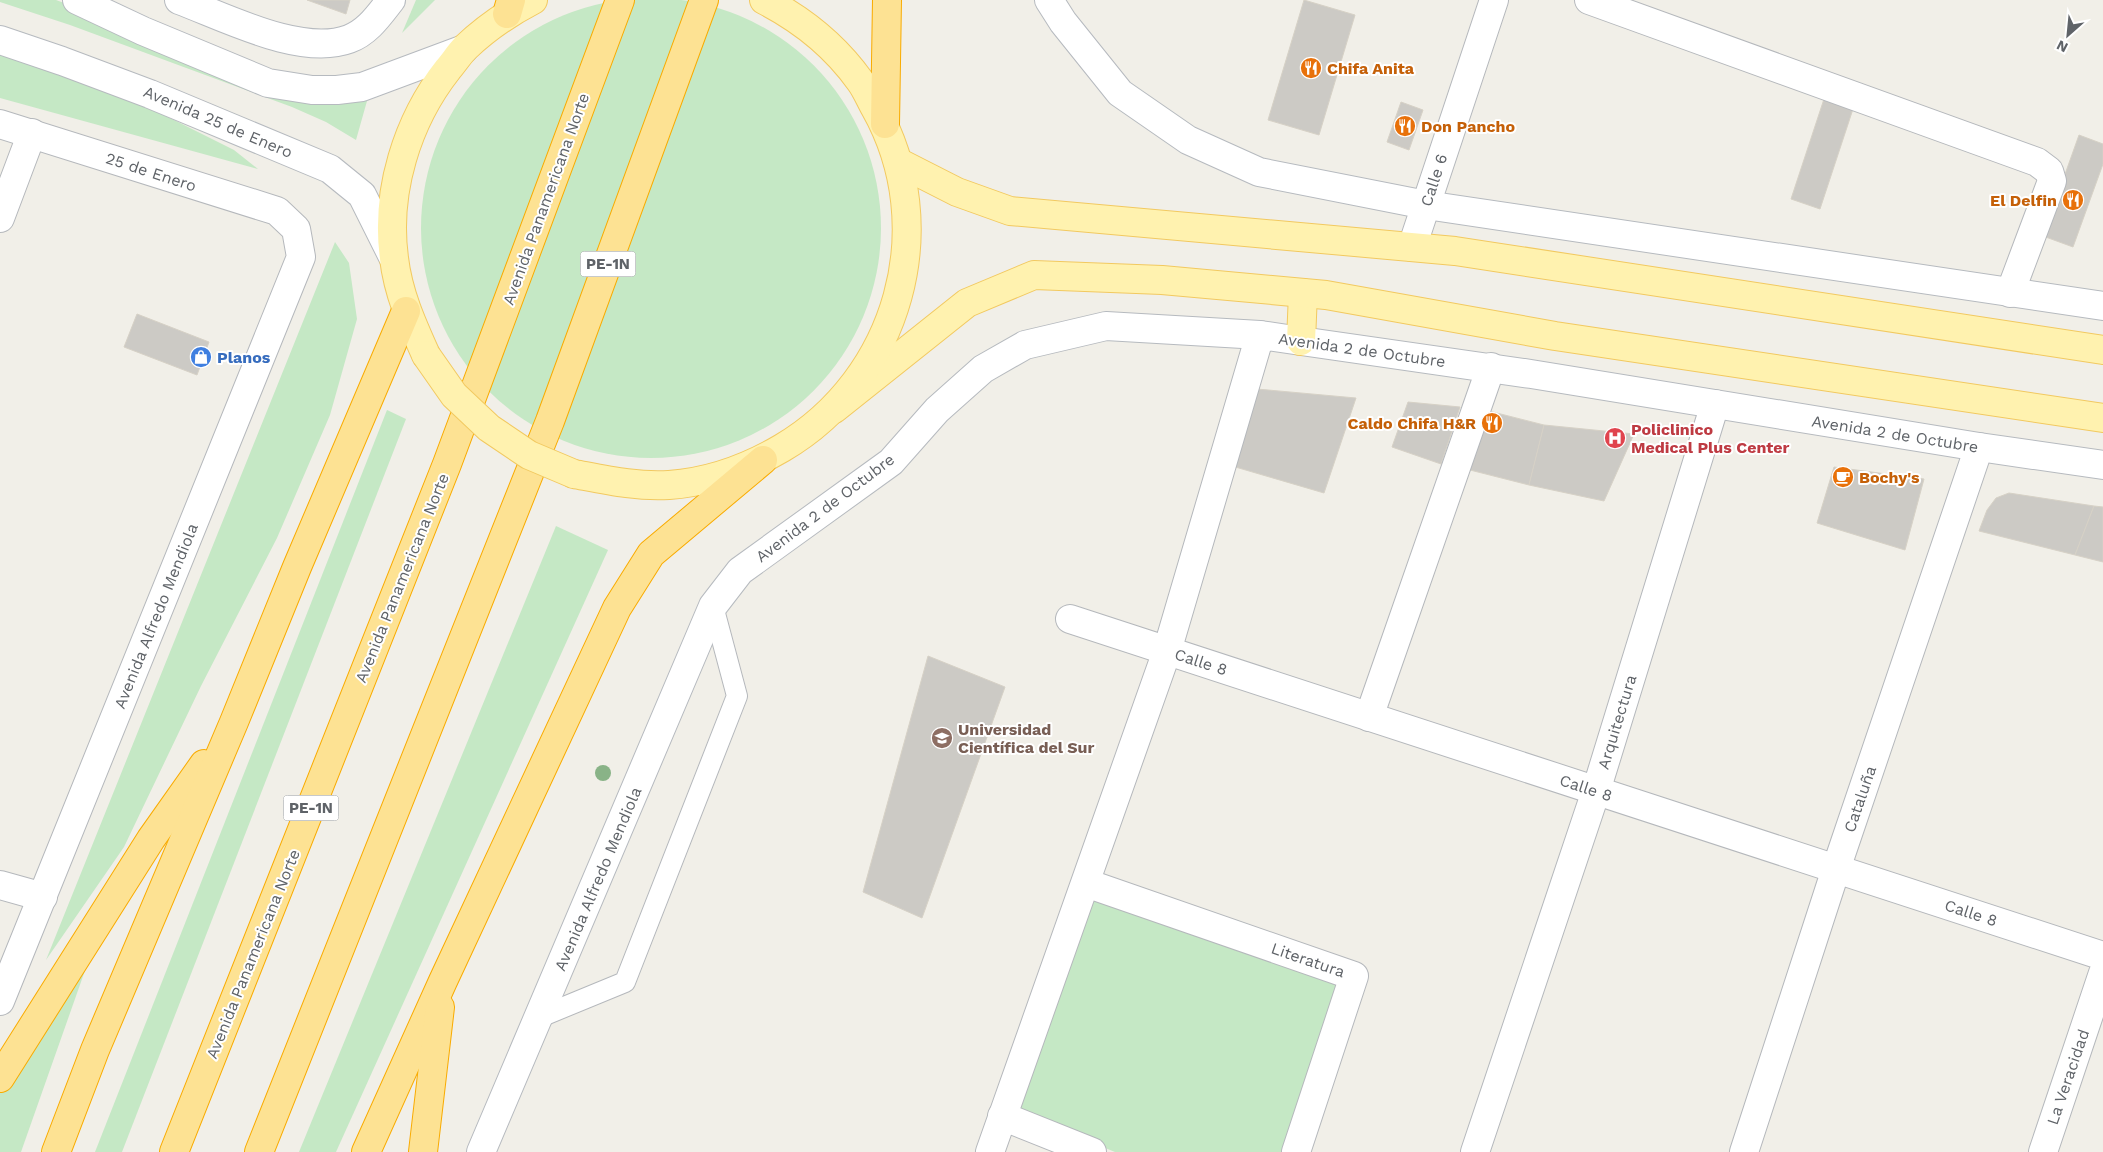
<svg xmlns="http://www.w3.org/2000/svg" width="2103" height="1152" font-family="'Work Sans',sans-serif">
<rect width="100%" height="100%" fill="#f1efe8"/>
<g fill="#c5e8c5">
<circle cx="651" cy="228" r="230"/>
<polygon points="0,0 56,0 331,102 367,101 356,140 326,122 292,107 70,25 0,2"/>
<polygon points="416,0 435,0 402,33"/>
<polygon points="0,50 114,90 234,150 258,169 0,98"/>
<polygon points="335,242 349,263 357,319 330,415 277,538 201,686 124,847 46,960"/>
<polygon points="387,410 406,419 122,1152 95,1152"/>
<polygon points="556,526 608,550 336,1152 299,1152"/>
<polygon points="1092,895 1345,984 1288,1152 1115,1152 1015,1111"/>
<polygon points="94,945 21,1152 0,1152 0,1091"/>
</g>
<g fill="#cccac5" stroke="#d6d1c6">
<polygon points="307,0 350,0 346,14"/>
<polygon points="1304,0 1355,15 1319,135 1268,120"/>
<polygon points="1824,99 1853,109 1820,209 1791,199"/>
<polygon points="1401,102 1423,110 1409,150 1387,142"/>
<polygon points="2079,135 2103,144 2103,164 2073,247 2043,236"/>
<polygon points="137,314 209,342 197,375 124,347"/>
<polygon points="1257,389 1356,398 1324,493 1232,466"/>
<polygon points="1408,402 1460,407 1441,464 1392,447"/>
<polygon points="1485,410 1544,425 1529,485 1470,470"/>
<polygon points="1544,425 1634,434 1604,501 1529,485"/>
<polygon points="1834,467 1924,479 1905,550 1817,523"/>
<polygon points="2009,493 2094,506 2075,555 1979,531 1987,510 1996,498"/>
<polygon points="2094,506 2103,507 2103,562 2075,555"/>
<polygon points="928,656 1005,687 922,918 863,892"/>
</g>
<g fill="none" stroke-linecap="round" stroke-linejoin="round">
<g stroke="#b5b8bc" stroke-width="22">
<polyline id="service" points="540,1017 625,982 737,696 713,606"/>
</g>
<g stroke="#b5b8bc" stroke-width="30">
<g id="minor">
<polyline points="1589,0 2037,162 2049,171 2052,181 2010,293"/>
<polyline points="0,124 277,211 296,229 301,257 0,1001"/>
<polyline points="0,218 32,133"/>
<polyline points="1412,247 1494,0"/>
<polyline points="1070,619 2103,956"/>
<polyline points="1369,717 1491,367"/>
<polyline points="1086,883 1354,976 1296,1152"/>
<polyline points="0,885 43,897"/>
<polyline points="1002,1116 1092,1152"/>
<polyline points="990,1152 1167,651 1260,335"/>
<polyline points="1475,1152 1596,791 1715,404"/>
<polyline points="1744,1152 1836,869 1979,447"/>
</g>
</g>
<g stroke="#b5b8bc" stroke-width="30">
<polyline id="tertiary" points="2043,1152 2103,973"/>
</g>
<g stroke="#b6babf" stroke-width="30">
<g id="secondary">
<polyline points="77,0 143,31 268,83 312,90 337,90 362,87 464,49"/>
<path d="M179,0C225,17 301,57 349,39C368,32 379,15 391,0"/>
<polyline points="1049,0 1063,22 1120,93 1188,140 1259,172 1426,205 2103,306"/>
<polyline points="0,40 62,61 150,94 330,169 362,195 393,257"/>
<polyline points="481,1152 713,606 740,571 891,462 937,410 983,369 1025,345 1106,326 1260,335 1301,341 1531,374 1979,447 2103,465"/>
</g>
</g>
<g stroke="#f2c960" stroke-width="30">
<g id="primary">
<polyline points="898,162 957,192 1010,211 1455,251 2103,350"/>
<polyline points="1301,341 1303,293"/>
<path d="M426,355C412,324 398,293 394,258C385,192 407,121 448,69C454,62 459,54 465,48C485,29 508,13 533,0"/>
<polyline points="834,409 967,303 1034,275 1162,280 1326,295 1555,336 2103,418"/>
<path d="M574,474C606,480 637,487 669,485C709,482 748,468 782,448C899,379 942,227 875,108C870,99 866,89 860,81C835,46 801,19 764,0"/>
</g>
</g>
<g stroke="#f9ab00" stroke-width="30">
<g id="motorway">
<polyline points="507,14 511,0"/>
<polyline points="885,124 887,0"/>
<polyline points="0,1078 151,839 204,764"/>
<polyline points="56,1152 95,1050 234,722 297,567 406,311"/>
<polyline points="174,1152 447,464 620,0"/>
<polyline points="259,1152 550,421 704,0"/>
<polyline points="366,1152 443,981 617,608 651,554 763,460"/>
<polyline points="423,1152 440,1007"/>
</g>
</g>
<use href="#service" stroke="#fff" stroke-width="20"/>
<use href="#minor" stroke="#fff" stroke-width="28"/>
<use href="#tertiary" stroke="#fff" stroke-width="28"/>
<use href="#secondary" stroke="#fff" stroke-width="28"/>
<use href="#primary" stroke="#fff2af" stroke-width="28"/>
<use href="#motorway" stroke="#fde293" stroke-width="28"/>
<g stroke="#f2c960" stroke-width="30" stroke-linecap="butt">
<polyline id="primary-bridge" points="426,355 454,395 489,428 529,455 574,474"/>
</g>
<use href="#primary-bridge" stroke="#fff2af" stroke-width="28"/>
</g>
<circle fill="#89b387" cx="603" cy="773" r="8"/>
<defs>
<g id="restaurant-disc" transform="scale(1.125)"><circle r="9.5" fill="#e8710a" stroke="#fff"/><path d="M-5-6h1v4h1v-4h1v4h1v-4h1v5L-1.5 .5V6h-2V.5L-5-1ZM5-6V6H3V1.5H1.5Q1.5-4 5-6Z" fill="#fff"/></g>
<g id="shop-disc" transform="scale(1.125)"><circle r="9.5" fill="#3f7fe0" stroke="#fff"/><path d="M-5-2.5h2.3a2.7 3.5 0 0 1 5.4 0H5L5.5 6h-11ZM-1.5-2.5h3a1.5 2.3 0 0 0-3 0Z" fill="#fff"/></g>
<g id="hospital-disc" transform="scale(1.125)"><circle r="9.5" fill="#e0444e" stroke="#fff"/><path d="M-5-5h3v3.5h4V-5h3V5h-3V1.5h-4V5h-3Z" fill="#fff"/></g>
<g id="cafe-disc" transform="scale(1.125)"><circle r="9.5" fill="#e8710a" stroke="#fff"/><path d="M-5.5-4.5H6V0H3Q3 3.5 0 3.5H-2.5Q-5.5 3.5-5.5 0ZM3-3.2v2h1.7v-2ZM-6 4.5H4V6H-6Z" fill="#fff"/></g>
<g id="university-disc" transform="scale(1.125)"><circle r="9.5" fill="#8d6e63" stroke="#fff"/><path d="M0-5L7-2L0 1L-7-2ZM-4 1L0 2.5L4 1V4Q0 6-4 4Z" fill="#fff"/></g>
</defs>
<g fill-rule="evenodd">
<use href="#restaurant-disc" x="1311" y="68"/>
<use href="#restaurant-disc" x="1405" y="126"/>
<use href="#restaurant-disc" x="2073" y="200"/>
<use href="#shop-disc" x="201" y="357"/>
<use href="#restaurant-disc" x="1492" y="423"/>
<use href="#hospital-disc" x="1615" y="438"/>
<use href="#cafe-disc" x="1843" y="477"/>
<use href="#university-disc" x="942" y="738"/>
</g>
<g text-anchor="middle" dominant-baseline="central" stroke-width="4" stroke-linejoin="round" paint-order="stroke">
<g fill="#fff" stroke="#8f9295" stroke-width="1">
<rect x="580.5" y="251.5" width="55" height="25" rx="4"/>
<rect x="283.5" y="795.5" width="55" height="25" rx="4"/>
</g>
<g font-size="15" font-weight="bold" fill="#5f6368">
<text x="608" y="264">PE-1N</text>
<text x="311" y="808">PE-1N</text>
</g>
<g font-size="16" font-weight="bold" fill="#c56008" stroke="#fff" text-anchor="start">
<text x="1327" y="68">Chifa Anita</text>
<text x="1421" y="126">Don Pancho</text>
<text x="2057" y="200" text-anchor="end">El Delfin</text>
<text x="1476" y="423" text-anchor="end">Caldo Chifa H&amp;R</text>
<text x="1859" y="477">Bochy's</text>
</g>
<g font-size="16" fill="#5f6368" stroke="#fff">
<text transform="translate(218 122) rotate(23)">Avenida 25 de Enero</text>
<text transform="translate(151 172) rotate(18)">25 de Enero</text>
<text transform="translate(1434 180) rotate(-72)">Calle 6</text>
<text transform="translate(546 199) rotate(-70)">Avenida Panamericana Norte</text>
<text transform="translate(1362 350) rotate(8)">Avenida 2 de Octubre</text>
<text transform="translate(1895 434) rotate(9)">Avenida 2 de Octubre</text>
<text transform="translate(825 508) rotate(-37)">Avenida 2 de Octubre</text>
<text transform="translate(402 578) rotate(-68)">Avenida Panamericana Norte</text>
<text transform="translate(156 616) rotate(-68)">Avenida Alfredo Mendiola</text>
<text transform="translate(1201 662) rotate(18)">Calle 8</text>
<text transform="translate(1617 722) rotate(-73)">Arquitectura</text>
<text transform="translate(1586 788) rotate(18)">Calle 8</text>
<text transform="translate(1860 799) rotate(-71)">Cataluña</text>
<text transform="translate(598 879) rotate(-67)">Avenida Alfredo Mendiola</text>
<text transform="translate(1971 913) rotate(18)">Calle 8</text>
<text transform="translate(253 954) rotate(-68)">Avenida Panamericana Norte</text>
<text transform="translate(1308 960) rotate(19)">Literatura</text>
<text transform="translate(2068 1077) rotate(-71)">La Veracidad</text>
</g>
<g font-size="16" font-weight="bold" fill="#366cbe" stroke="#fff" text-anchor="start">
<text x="217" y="357">Planos</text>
</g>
<g font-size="16" font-weight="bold" fill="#be3a42" stroke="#fff" text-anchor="start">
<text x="1631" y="429">Policlinico<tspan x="1631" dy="18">Medical Plus Center</tspan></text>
</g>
<g font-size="16" font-weight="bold" fill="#785e54" stroke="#fff" text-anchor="start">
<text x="958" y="729">Universidad<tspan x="958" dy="18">Científica del Sur</tspan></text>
</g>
</g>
<g transform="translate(2068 35) rotate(207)" stroke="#ffffff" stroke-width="4" paint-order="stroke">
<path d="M0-4L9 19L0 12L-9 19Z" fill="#5f6368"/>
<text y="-8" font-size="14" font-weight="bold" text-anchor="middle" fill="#5f6368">N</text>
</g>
</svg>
